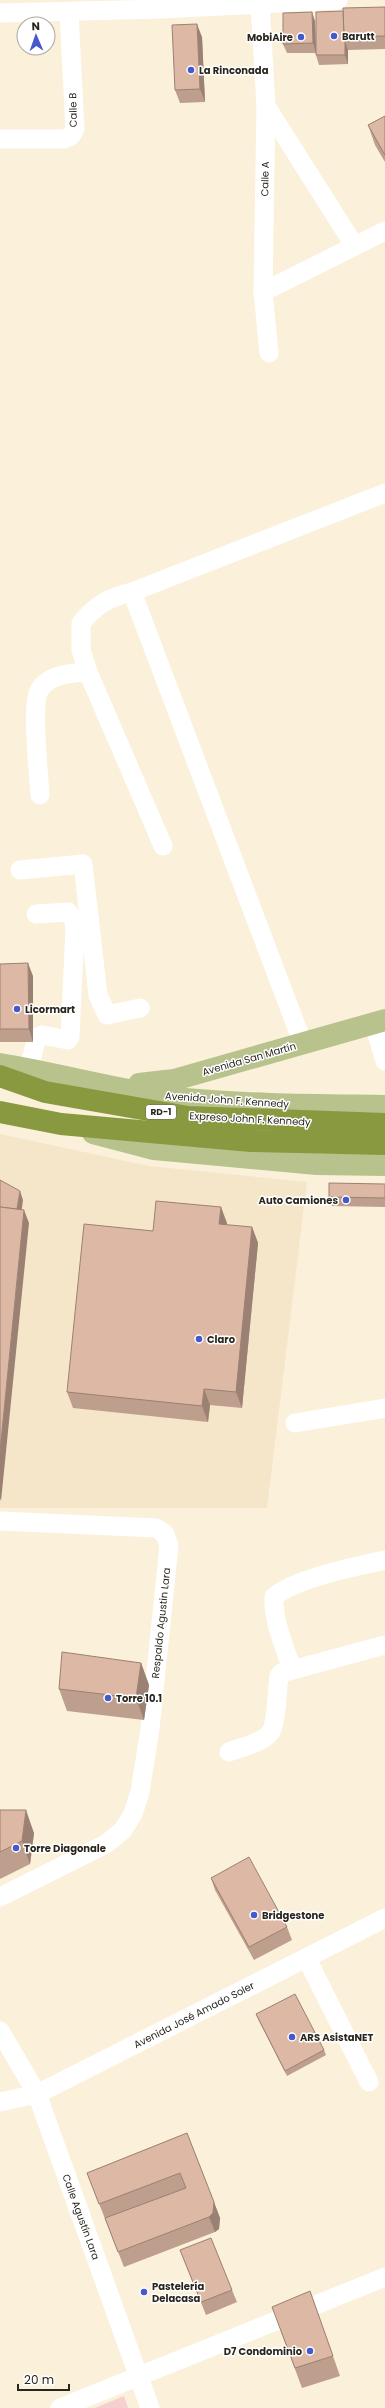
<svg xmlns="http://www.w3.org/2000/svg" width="385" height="2408" font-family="Poppins,sans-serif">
<rect width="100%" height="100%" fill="#fbf0da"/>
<polygon fill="#f5e6c9" points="0,1134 149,1166 307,1182 267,1508 0,1508"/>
<polygon fill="#f6cfd1" points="124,2396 128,2408 95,2408"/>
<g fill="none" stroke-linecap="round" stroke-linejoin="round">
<g stroke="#fff" stroke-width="19">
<polyline points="260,4 266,106 263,292 269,353"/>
<polyline points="0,13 161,9 338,0"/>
<polyline points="266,106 354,245"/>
<polyline points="0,139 64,139 71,136 75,129 69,13"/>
<polyline points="263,292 385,231"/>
<polyline points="88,672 163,846"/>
<path d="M40,795C39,775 31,706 39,691C48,674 72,673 88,672L81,650V623C97,604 108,598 132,592"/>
<polyline points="20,870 83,864 98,995 107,1015 140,1008"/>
<polyline points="374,1024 385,1061"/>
<polyline points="303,1044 132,592 385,493"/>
<polyline points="29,1068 37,1037 42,1035 68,1040 70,1037 75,929 73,918 68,912 36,914"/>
<polyline points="295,1423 385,1408"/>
<polyline points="0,1521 156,1528 165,1534 169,1546 150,1729 140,1792 133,1814 123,1830 106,1844 0,1897"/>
<path d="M292,1670C285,1647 273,1622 274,1597C293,1579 357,1566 385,1560"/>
<path d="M229,1752C241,1747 260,1744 269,1734C277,1727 277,1688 279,1676L281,1673L385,1645"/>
<polyline points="307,1959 369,2082"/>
<polyline points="0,2031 37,2094 150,2408"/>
<polyline points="0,2102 37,2094 385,1918"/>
<polyline points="60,2408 385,2277"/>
</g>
<g stroke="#b8c28c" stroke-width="22">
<path d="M0,1064C62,1074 122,1092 185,1099C251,1105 318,1105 385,1106"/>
<polyline points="139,1084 174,1080 385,1020"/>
<polyline points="93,1133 154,1149 317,1164 385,1165"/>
</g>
<g stroke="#88993f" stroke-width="22">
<polyline points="0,1076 45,1092 188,1117 385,1124"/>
<polyline points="0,1112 61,1124 251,1141 385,1144"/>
</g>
</g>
<g fill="#be9e8d">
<polygon points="385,7 385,49 348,50 348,64 319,65 316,55 343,11"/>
<polygon points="315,21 316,53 287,53 283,44"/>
<polygon points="202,37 205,102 180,103 175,90"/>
<polygon points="385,116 385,162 375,145 368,125"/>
<polygon points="0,964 33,976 33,1042 0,1042"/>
<polygon points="385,1184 385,1207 332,1206 329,1197"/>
<polygon points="227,1223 226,1225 252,1227 258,1243 242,1408 210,1405 208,1422 73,1408 67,1392 153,1231"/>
<polygon points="141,1663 149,1685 144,1720 67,1711 59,1689"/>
<polygon points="0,1810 34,1833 30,1864 0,1879"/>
<polygon points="211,1878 287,1927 292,1940 254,1960 215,1890"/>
<polygon points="256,2014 324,2050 326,2055 287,2076 258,2019"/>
<polygon points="187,2133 220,2218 219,2229 215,2232 124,2267 87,2173"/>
<polygon points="180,2250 232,2290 237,2302 206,2315"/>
<polygon points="310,2291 340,2376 302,2388 279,2326"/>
</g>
<g fill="#9b8173">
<polygon points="312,12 315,21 316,53 313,43"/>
<polygon points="197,24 202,37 205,102 200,89"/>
<polygon points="345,41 348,50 348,64 345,55"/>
<polygon points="28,963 33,976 33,1042 29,1029"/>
<polygon points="20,1191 23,1200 20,1222 16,1213"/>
<polygon points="221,1207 227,1223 225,1240 219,1224"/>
<polygon points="24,1210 29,1223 1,1501 0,1498 0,1451"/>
<polygon points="252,1227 258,1243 242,1408 236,1392"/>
<polygon points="204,1389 210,1405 208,1422 202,1406"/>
<polygon points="141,1663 149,1685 144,1720 136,1698"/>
<polygon points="26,1810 34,1833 30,1864 22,1841"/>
<polygon points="214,2202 220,2218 219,2229 215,2232 209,2217"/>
</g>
<g fill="#ddb8a4" stroke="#9b8173">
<polygon points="385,7 385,36 344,37 343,8"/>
<polygon points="343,11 344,37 345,41 345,55 316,55 316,12"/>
<polygon points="312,12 313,43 283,44 283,13"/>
<polygon points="197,24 200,89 175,90 172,25"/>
<polygon points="385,116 385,155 368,125"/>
<polygon points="28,963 29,1029 0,1029 0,964"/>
<polygon points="0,1180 20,1191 17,1209 0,1207"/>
<polygon points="329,1183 385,1184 385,1198 329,1197"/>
<polygon points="156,1201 221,1207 219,1224 252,1227 236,1392 204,1389 202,1406 67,1392 84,1224 153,1231"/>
<polygon points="0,1207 24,1210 0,1451"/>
<polygon points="62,1652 141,1663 136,1698 59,1689"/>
<polygon points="0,1810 26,1810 22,1841 0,1852"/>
<polygon points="249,1857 287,1927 249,1947 211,1878"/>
<polygon points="295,1994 324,2050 285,2071 256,2014"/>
<polygon points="187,2133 214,2202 213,2213 209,2217 118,2252 105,2218 186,2188 180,2173 99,2204 87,2173"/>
<polygon points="211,2238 232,2290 201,2302 180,2250"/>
<polygon points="310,2291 333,2356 295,2368 272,2307"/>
</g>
<g fill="#4558cc" stroke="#fff" stroke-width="1.5">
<circle cx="334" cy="36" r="4"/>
<circle cx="301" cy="37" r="4"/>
<circle cx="191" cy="70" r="4"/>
<circle cx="17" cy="1009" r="4"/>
<circle cx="346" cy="1200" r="4"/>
<circle cx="199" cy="1339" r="4"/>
<circle cx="108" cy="1698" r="4"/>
<circle cx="16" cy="1848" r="4"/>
<circle cx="254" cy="1915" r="4"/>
<circle cx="292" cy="2037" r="4"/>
<circle cx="144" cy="2292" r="4"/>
<circle cx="310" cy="2351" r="4"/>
</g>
<g text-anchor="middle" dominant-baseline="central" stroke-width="3" stroke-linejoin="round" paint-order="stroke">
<rect fill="#fff" stroke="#6a6762" stroke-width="1" x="146" y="1105" width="30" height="14" rx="3"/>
<g font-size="9" font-weight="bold" fill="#2a261e">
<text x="161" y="1112">RD-1</text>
</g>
<g font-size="10" font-weight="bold" fill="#2a261e" stroke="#fff" text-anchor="start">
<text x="342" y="36">Barutt</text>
<text x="293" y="37" text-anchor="end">MobiAire</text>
<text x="199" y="70">La Rinconada</text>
<text x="25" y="1009">Licormart</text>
<text x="338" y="1200" text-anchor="end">Auto Camiones</text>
<text x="207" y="1339">Claro</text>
<text x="116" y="1698">Torre 10.1</text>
<text x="24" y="1848">Torre Diagonale</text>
<text x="262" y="1915">Bridgestone</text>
<text x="300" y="2037">ARS AsistaNET</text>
<text x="152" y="2286">Pastelería<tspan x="152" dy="12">Delacasa</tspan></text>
<text x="302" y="2351" text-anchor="end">D7 Condominio</text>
</g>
<g font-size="10" fill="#2a261e" stroke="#fff">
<text transform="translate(73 110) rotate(-91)">Calle B</text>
<text transform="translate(265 179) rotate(-89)">Calle A</text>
<text transform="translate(249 1059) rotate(-16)">Avenida San Martín</text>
<text transform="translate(227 1100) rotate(4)">Avenida John F. Kennedy</text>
<text transform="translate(250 1119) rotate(3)">Expreso John F. Kennedy</text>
<text transform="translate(161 1623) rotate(-84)">Respaldo Agustin Lara</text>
<text transform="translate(194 2015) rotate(-27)">Avenida José Amado Soler</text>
<text transform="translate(81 2217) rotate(70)">Calle Agustín Lara</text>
</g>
</g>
<g transform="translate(36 36) rotate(358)"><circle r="19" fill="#ffffff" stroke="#aaa8a5"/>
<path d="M0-3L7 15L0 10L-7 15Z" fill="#4558cc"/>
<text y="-6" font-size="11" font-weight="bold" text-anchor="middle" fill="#2a261e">N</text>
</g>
<path d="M18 2384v6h51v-6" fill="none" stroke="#2a261e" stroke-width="2"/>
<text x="24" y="2384" font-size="12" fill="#2a261e" stroke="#ffffff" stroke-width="3" paint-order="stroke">20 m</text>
</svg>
